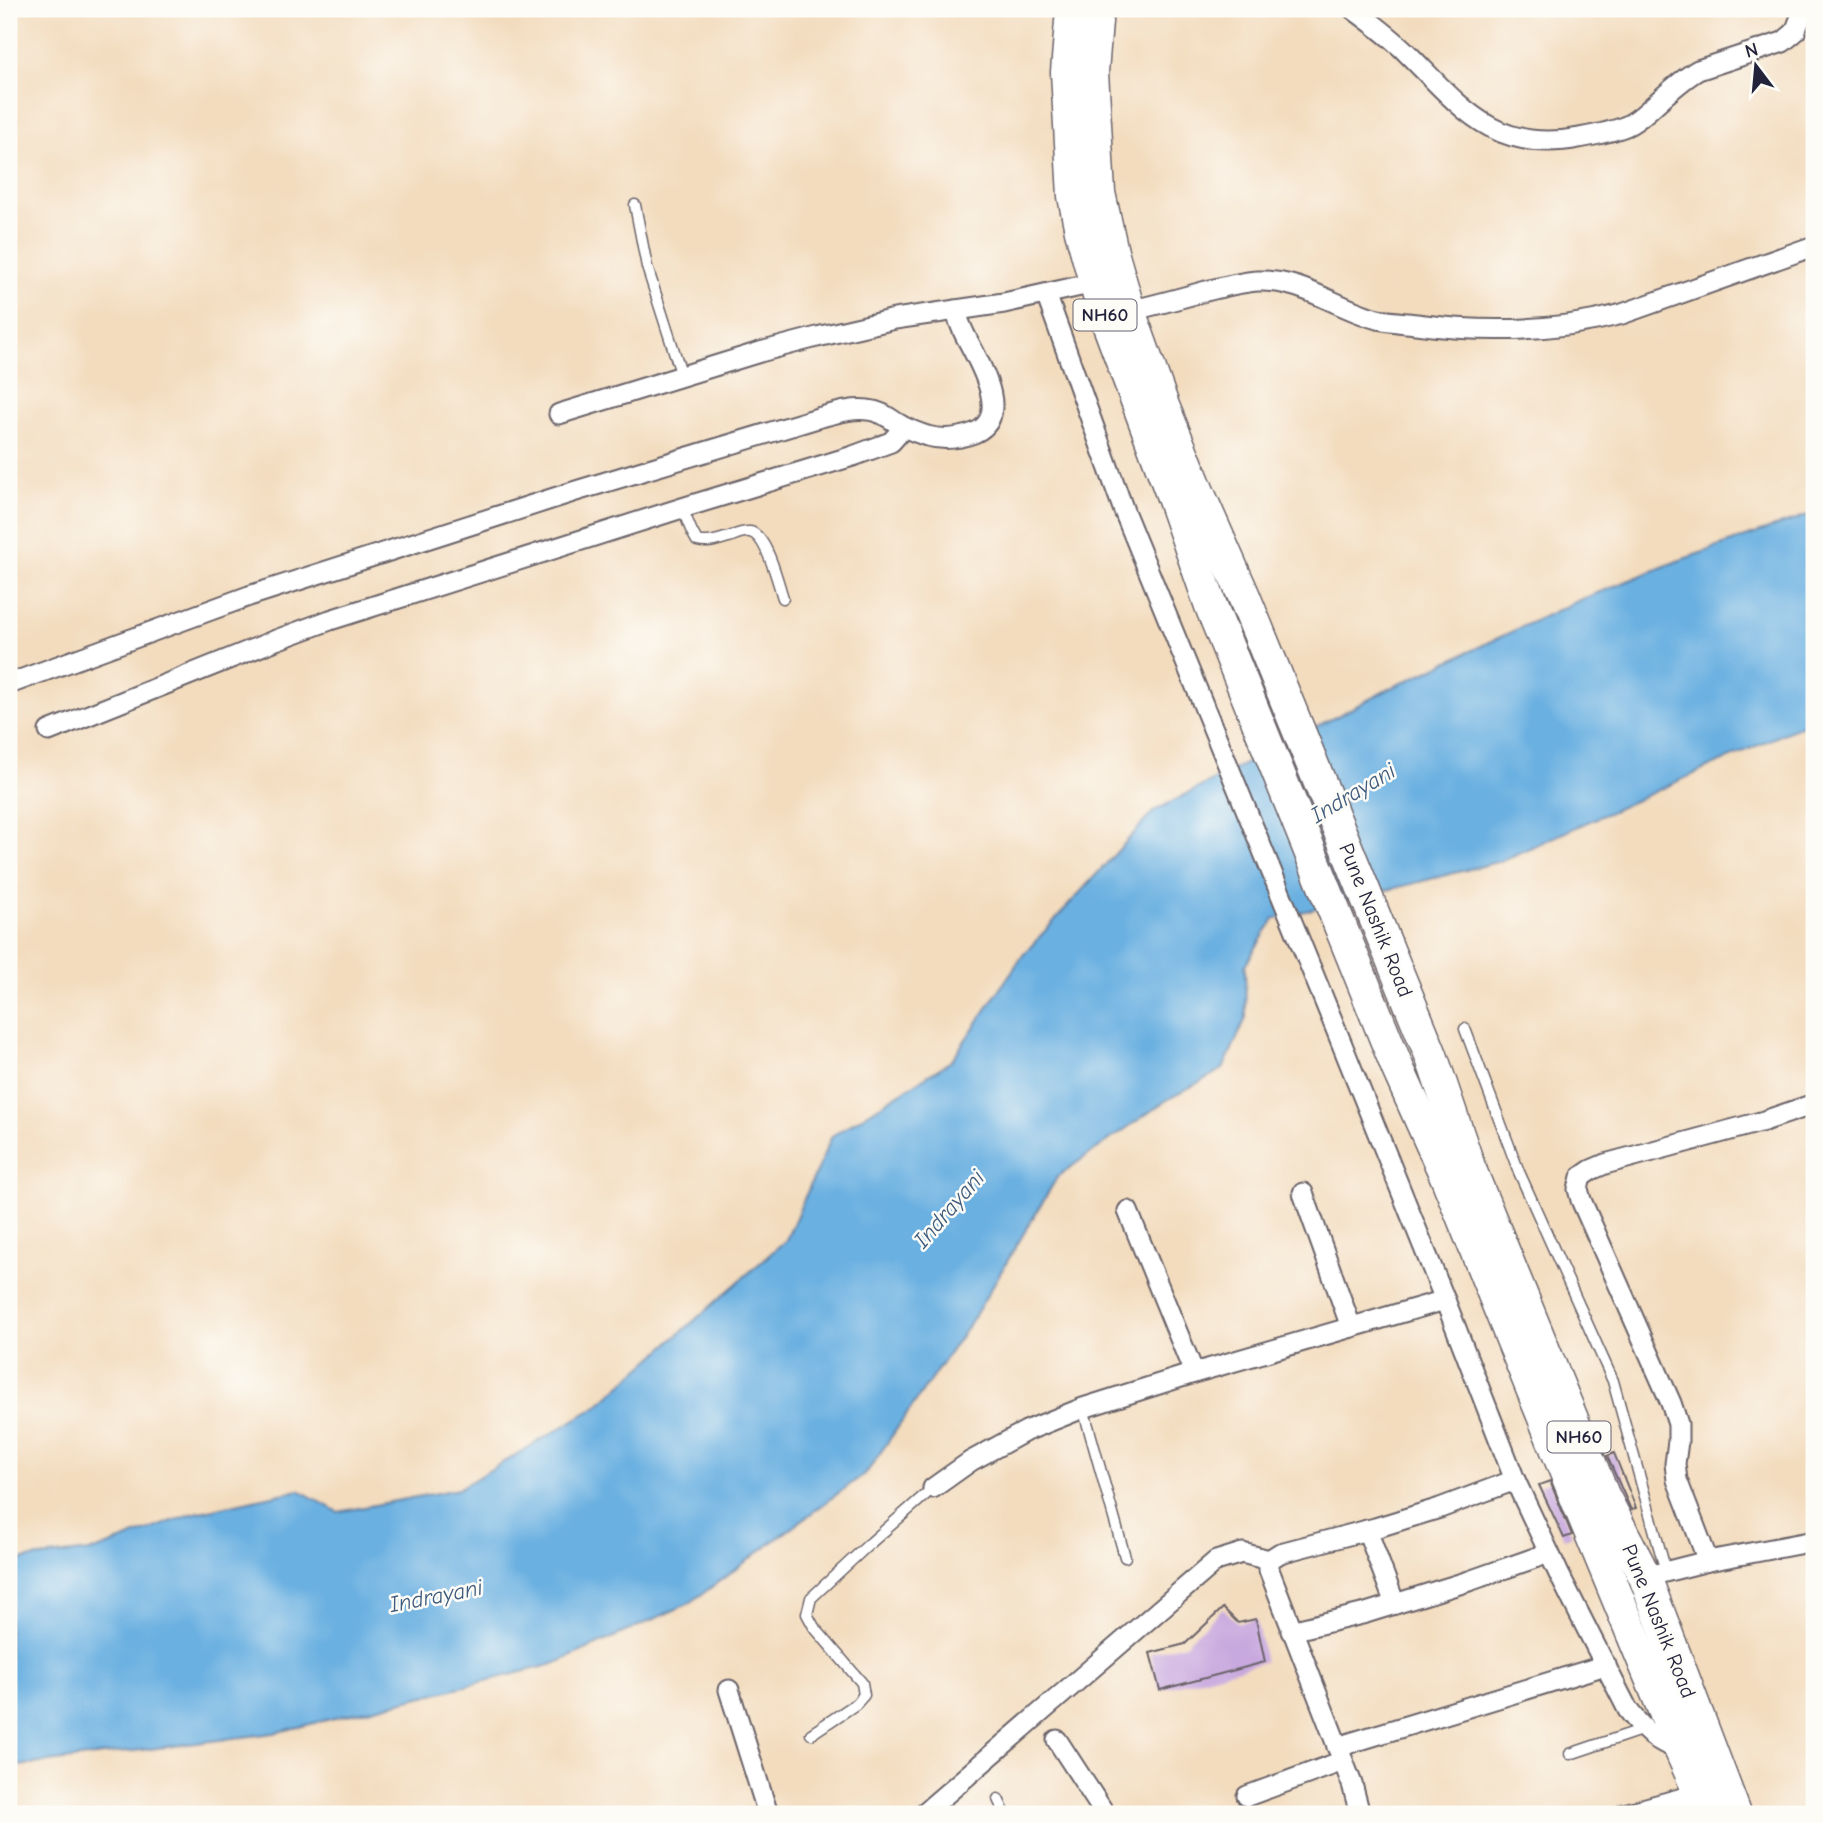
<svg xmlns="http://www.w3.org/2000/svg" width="1823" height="1823" font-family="'Comic Neue',sans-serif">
<rect width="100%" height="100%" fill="#fdfcf7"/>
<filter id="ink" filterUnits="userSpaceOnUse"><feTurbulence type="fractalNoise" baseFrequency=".0143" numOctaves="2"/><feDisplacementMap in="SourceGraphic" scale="14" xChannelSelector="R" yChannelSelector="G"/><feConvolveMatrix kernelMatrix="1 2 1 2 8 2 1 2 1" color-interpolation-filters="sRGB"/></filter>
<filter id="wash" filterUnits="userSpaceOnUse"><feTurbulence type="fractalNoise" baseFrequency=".00686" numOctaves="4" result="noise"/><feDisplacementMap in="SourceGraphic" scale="28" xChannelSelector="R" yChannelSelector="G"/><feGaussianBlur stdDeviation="1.57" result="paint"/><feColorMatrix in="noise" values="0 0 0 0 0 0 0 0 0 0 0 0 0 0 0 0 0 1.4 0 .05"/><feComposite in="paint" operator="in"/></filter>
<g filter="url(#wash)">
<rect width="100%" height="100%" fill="#f3dcbe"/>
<polygon fill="#6bb0e1" stroke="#46698e" stroke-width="2" points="1814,513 1814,720 1501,861 1274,919 1245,965 1246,1018 1223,1069 1167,1100 1058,1176 974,1317 867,1472 690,1603 554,1664 274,1733 9,1767 9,1561 97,1550 191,1514 299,1490 338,1512 458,1489 596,1407 786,1240 832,1136 951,1061 1023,955 1154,811 1389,689 1575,602 1675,562"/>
<g id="blocks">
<g fill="#c8a8de">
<polygon points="1614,1453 1636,1508 1631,1510 1607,1456"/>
<polygon points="1550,1481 1572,1535 1564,1538 1539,1485"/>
<polygon points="1223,1608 1238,1623 1256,1619 1265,1662 1160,1690 1150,1653 1185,1644"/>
</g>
</g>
</g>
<g filter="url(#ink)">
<use href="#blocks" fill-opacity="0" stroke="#6b6369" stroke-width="2"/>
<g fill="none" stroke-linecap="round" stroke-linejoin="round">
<g stroke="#6b6369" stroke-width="13">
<g id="service">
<polyline points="635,205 647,267 682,376"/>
<path d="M682,508L692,532L697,541C709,544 717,540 729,537C735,535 743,531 750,532C767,535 778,583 783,598"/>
<polyline points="1465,1029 1519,1172 1613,1381 1666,1572"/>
<polyline points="1083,1408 1125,1557"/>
<polyline points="811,1734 856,1704 864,1695 862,1683 814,1627 807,1614 811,1598 867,1546 933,1488"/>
<polyline points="1570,1754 1644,1729"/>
<polyline points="998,1799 1005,1814"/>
</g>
</g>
<g stroke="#6b6369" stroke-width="23">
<g id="minor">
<path d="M1353,9C1372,23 1390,36 1407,53C1461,107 1494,154 1579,138C1595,135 1612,132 1626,126C1636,122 1644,114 1652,107C1666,94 1681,80 1698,70L1783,42L1795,32L1804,9"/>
<path d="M1046,294L1124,511L1333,1022L1445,1300L1515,1480L1559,1574L1628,1710C1646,1733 1654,1740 1681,1751"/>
<path d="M1129,311C1155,305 1181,298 1206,291C1223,287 1241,282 1258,281C1301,279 1335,307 1374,318C1387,322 1402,322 1416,324C1484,333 1555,332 1622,314L1814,246"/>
<polyline points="559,414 760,352 817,337 895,319 1004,303 1094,283"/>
<path d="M9,684L249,596L576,491L821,417C836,413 852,408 868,410C882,411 891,420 902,426C910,430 918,433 927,436C942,440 958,439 974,433C1014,417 977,359 965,335C961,327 958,318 955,310"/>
<polyline points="49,731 276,640 330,620 682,508 853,456 891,442 899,433 900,425"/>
<polyline points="1303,1193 1351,1327"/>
<polyline points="1128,1211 1194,1373"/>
<polyline points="933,1488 971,1461 1026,1431 1083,1408 1194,1373 1445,1300"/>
<polyline points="1367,1530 1395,1604"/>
<polyline points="1708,1561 1677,1480 1675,1464 1678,1441 1678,1424 1671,1403 1581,1200 1578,1189 1581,1177 1591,1170 1605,1164 1764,1121 1814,1104"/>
<polyline points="1645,1577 1708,1561 1814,1541"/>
<polyline points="1291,1631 1366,1613 1469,1581 1549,1553"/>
<polyline points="729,1690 768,1814"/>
<polyline points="1057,1740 1105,1814"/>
<polyline points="1337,1747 1606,1665"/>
<polyline points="1247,1796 1343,1761"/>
<polyline points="923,1814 1216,1561 1242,1553 1269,1560"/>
<polyline points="1360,1814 1352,1784 1269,1570 1269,1560 1280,1553 1375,1528 1440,1508 1515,1480"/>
<polyline points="1624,1814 1701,1793"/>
</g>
</g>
<g stroke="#6b6369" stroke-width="35">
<g id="trunk">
<polyline points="1072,9 1067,72 1074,196 1081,231 1102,307 1173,497 1211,606 1398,1069 1446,1176 1580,1507 1681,1751 1709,1814"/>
<polyline points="1097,9 1092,72 1099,193 1112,252 1129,311 1163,406 1198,492 1243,594 1431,1055 1469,1167 1603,1495 1645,1577 1735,1814"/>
</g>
</g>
<use href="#service" stroke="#fff" stroke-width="10"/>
<use href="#minor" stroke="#fff" stroke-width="19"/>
<use href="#trunk" stroke="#fff" stroke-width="32"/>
</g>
</g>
<g text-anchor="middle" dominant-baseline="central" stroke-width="5" stroke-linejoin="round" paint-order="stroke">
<g fill="#fdfcf7" stroke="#646373" stroke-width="2">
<rect x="1073.5" y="299.5" width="63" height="31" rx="5"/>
<rect x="1547.5" y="1421.5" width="63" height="31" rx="5"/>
</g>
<g font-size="19" font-weight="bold" fill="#22223b">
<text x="1105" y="315">NH60</text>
<text x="1579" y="1437">NH60</text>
</g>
<g font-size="21" fill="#22223b" stroke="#fdfcf7">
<text transform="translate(1376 920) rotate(68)">Pune Nashik Road</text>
<text transform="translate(1659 1621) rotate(68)">Pune Nashik Road</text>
</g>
<g font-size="23" font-style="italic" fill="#3f5b7d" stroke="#fdfcf7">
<text transform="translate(1353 793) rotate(-31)">Indrayani</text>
<text transform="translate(949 1209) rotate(-49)">Indrayani</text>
<text transform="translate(436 1596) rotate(-11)">Indrayani</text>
</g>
</g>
<rect width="1823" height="1823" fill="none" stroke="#fdfcf7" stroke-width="35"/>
<g transform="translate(1756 66) rotate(344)" stroke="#fdfcf7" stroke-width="5" paint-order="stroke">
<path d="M0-5L12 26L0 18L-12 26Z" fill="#22223b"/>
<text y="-10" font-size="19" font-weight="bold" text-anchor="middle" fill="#22223b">N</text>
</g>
</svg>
